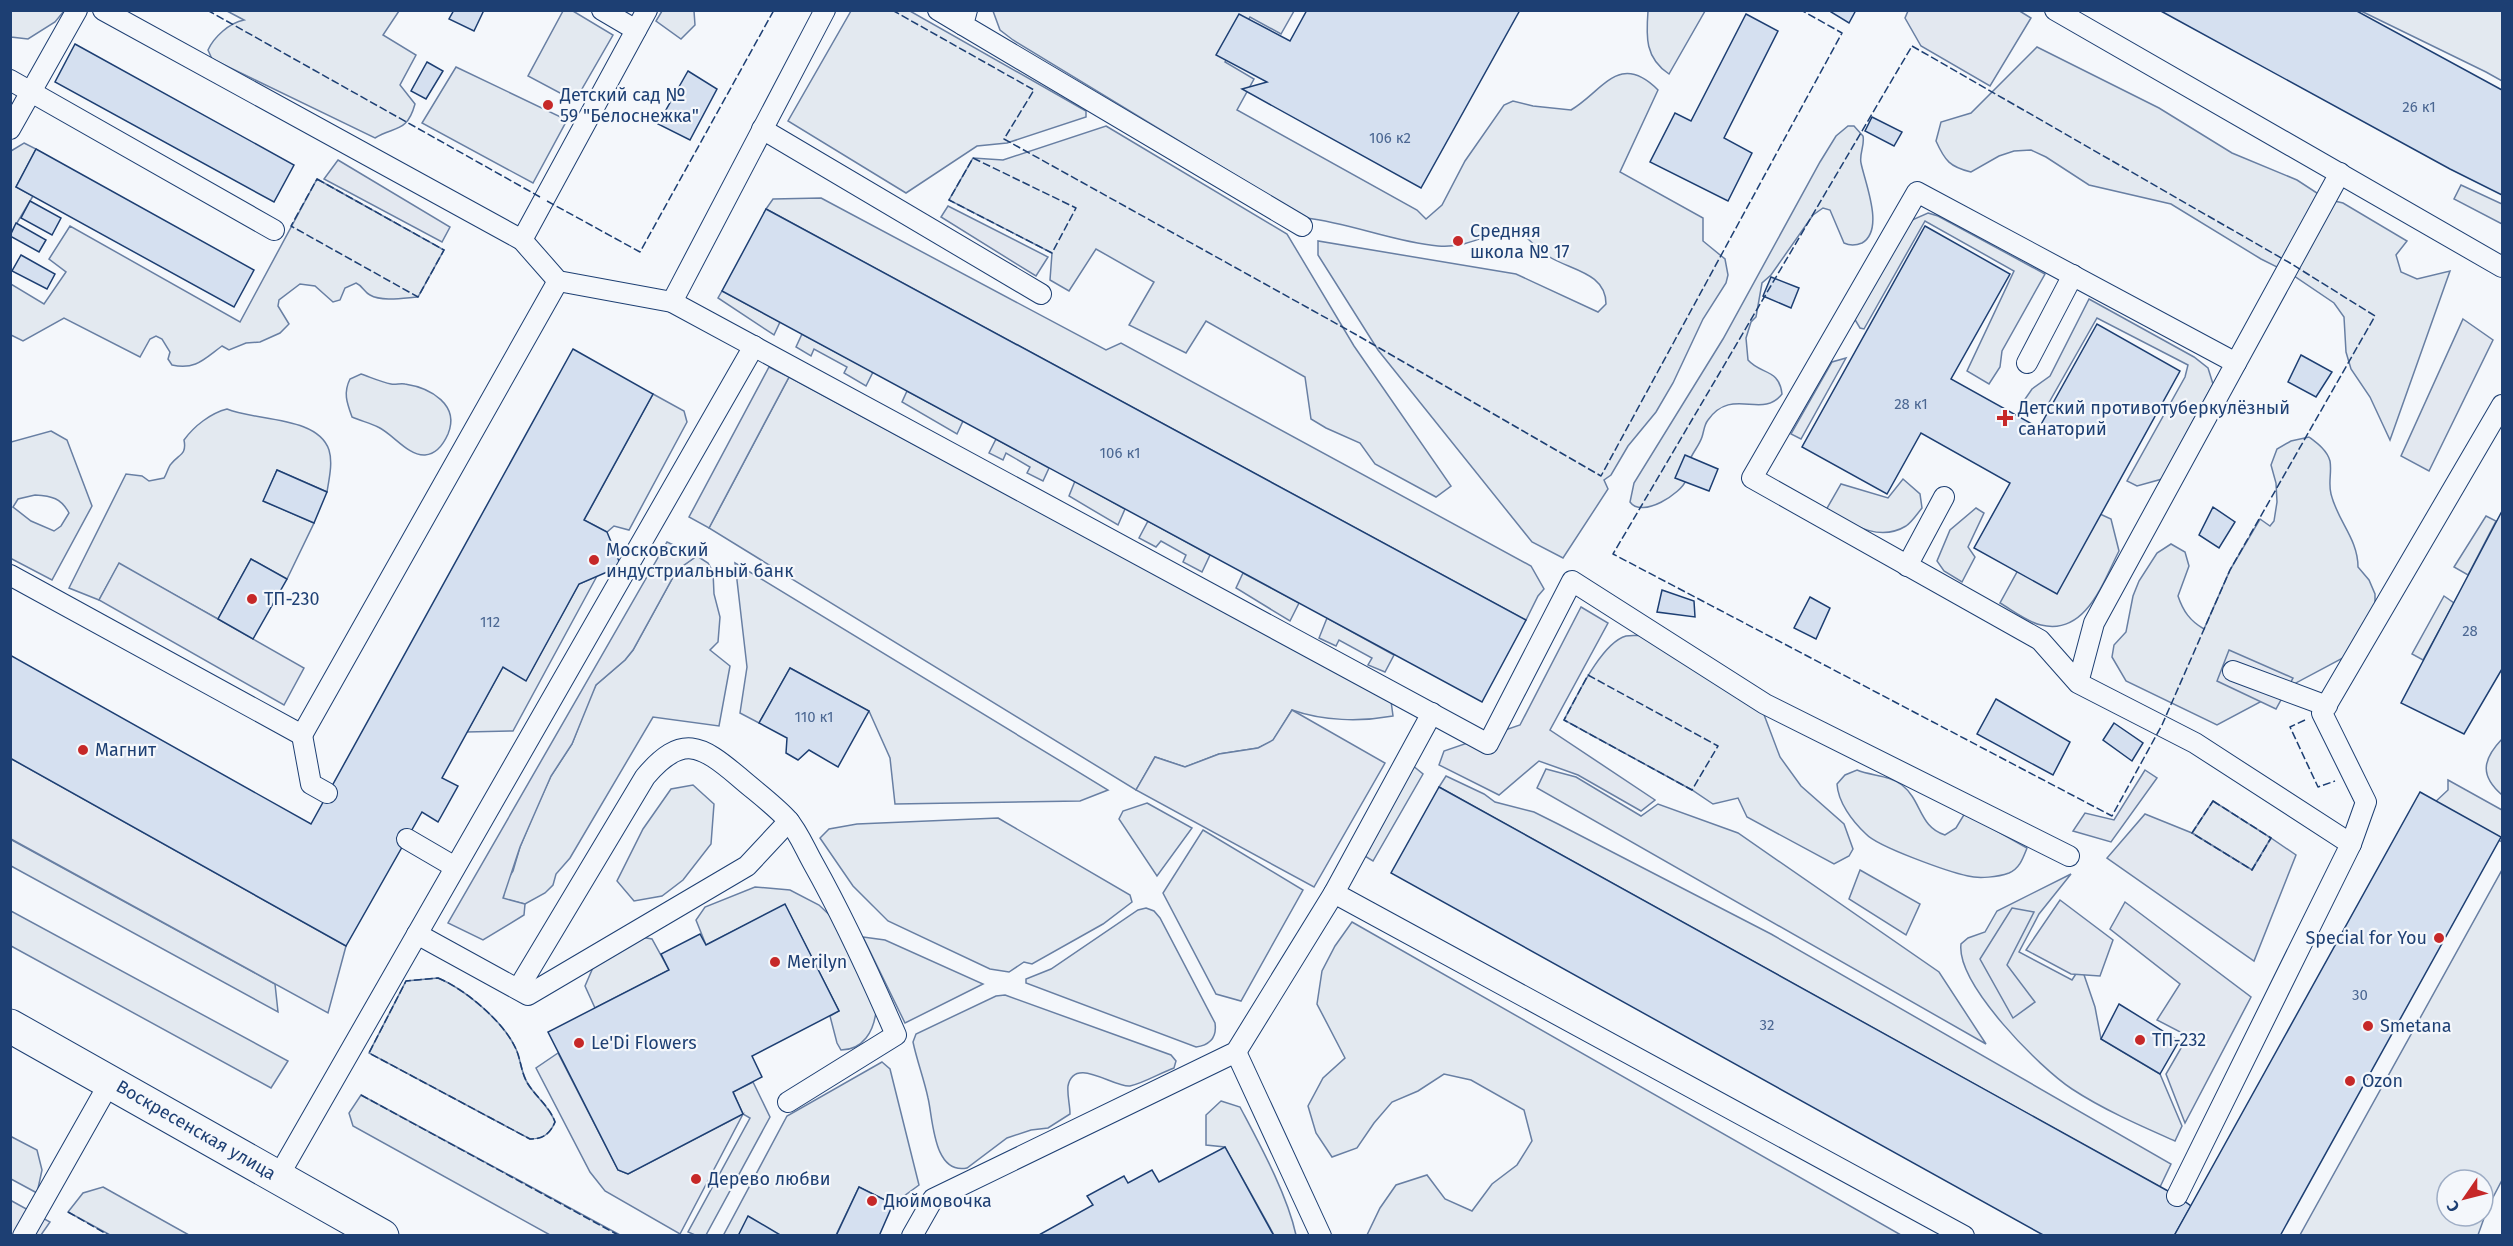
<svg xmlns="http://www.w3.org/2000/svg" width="2513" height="1246" font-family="'Fira Sans',sans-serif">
<rect width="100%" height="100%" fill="#f4f7fb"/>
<g fill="#e3e9f0" stroke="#687fa3" stroke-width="1.5" fill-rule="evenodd">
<polygon points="10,11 11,10 64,11 55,22 28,39 11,37"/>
<path d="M227,11H399L383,35L416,55L400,85L415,104C407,133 395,126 375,138L212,59L208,50C214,37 229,23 244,20Z"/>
<polygon points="563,11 573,11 613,35 575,101 528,76"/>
<polygon points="662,11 694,11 695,25 681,39 656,21"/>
<polygon points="851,11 910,11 1086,111 1086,117 1007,143 977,146 906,193 788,121"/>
<path d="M993,11H1294L1281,34L1250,17L1225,62L1254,79L1237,110L1417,210L1426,219L1442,205L1465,161L1504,105L1513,101L1533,106L1571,110C1603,91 1619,51 1658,90L1620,172L1703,218V241L1725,259L1728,275L1726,283L1703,319L1673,383L1656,412L1628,446L1611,475L1604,480L1608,489L1563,558L1532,542L1378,350L1318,255V241L1516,274L1598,312L1606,304C1606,272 1569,270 1548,256C1537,249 1530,239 1519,232C1487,229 1472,249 1438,246C1393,242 1351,223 1306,218L1013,40L1000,30Z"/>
<path d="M1648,11H1705L1669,74C1645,58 1646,37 1648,11Z"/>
<polygon points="2361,11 2502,11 2502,81 2486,72"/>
<path d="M2037,47L2159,108L2232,153L2297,180L2326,199L2343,203L2407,241L2396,255L2401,272L2417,279L2450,271L2390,440L2370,397L2351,369L2346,352L2344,317L2334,303L2291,274L2261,259L2171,204L2089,185L2046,157L2031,150L2014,151L1999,156L1971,172C1950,167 1945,161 1936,141L1941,122L1971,113Z"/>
<polygon points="456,67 567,120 533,183 422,123"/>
<polygon points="1106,126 1287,234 1354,346 1451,486 1436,497 1375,464 1360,443 1326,428 1311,419 1305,377 1206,321 1186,353 1129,325 1154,282 1096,249 1069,291 1050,280 1052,253 949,200 973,158 1003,160"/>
<path d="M1848,126H1854L1863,136C1865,145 1859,154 1861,163C1865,183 1885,230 1862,243C1855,246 1850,246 1844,243L1830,210L1823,208L1813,215L1771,275L1762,283L1756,317L1751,322L1746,338L1748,360C1761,375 1779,368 1782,394C1762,420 1732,386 1708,420C1704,425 1704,431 1702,437C1699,446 1692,453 1689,462C1687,468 1688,474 1686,480C1682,493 1642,519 1630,502L1634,483L1723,339L1820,162L1836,136Z"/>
<polygon points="24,143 36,149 16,187 33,196 11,233 11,151"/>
<path d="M317,179L444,250L418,297C404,298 382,302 370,295C364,292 363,286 356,283L345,288L340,300L333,302L315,286L300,284L279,300L278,306L289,324L280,333L260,342L246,343L229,350L222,346C204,359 196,370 172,365L168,359L170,352L162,339L156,336L150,339L140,357L64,318L23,341L11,335V284L44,304L66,272L49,259L70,226L240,322Z"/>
<polygon points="2461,185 2502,204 2502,224 2454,199"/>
<polygon points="821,198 1106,350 1121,343 1531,566 1544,589 1538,596 1526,620 766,209 773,199"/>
<polygon points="1928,213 1938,216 2045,274 2002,351 2000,367 1989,384 1967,371 2014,271 1925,221 1864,329 1860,328 1854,318 1912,220"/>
<polygon points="722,291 780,322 774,335 718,298"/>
<polygon points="2089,299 2194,357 2208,368 2213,384 2162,479 2137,486 2127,481 2185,377 2188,365 2097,318 2043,413 2023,402 2032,389 2050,376"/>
<polygon points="802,334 873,372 866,386 844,373 847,367 814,349 811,356 796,347"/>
<polygon points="1846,358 1801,439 1791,434 1832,362"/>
<path d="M361,374C370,377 381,382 391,384C396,385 400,383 405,384C431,388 460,405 448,434C444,443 437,454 425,455C408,456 393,434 378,427C370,423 361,421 352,417C347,403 343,393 350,379Z"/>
<path d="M789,377L1391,701L1393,716C1360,722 1323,721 1292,710L1273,741L1258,748L1219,754L1185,767L1155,757L1136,790L709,528Z"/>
<polygon points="907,391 963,421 957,434 902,402"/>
<polygon points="653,394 684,411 687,422 629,530 614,526 607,532 584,520"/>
<path d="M227,409C255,421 318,416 329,450C333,463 329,479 327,492L277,470L264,501L314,523L287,579L251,559L218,619L119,564L99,600L69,588L126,474L142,476L149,481L164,478C167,474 168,467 171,464C179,454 187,455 184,440C194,426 211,413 227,409Z"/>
<path d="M51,431L67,440L92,506L52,580L10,558L11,442ZM35,495C52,496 61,498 69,513L61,526L54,531L31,521L13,507L18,499Z"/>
<path d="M2309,437C2317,443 2327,450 2330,461C2332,472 2328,483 2331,494C2338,522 2358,539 2358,567L2369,580L2375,594V610L2356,651L2217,725L2126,681L2112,657L2114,645L2126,632L2133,596L2139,581L2157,553L2171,544L2185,552L2189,566L2178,596C2183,611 2190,621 2204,629L2230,570L2260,519L2270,526L2274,521L2277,502L2276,483L2271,465L2277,449L2291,441Z"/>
<polygon points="996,439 1049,468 1043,481 1027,473 1030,467 1006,453 1003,460 989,453"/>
<path d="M1903,479L1920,494L1922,508C1917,514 1912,522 1906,526C1878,543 1850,523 1826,510L1841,484L1888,498Z"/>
<polygon points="1075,481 1125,509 1118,525 1069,496"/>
<polygon points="1976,508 1984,513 1968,547 1975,557 1962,582 1944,571 1937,561 1950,530"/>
<path d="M2100,514L2111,519L2119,551C2103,582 2086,636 2041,625C2027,622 2012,610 2000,603L2017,572Z"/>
<polygon points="2486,516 2496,521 2468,575 2454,567"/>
<polygon points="1148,521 1210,555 1202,572 1183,562 1186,555 1161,541 1156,547 1139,538"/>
<polygon points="697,556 708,563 713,572 714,594 720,617 718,642 710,650 730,666 719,726 653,717 570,858 556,874 553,885 545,893 525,904 503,899 506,882 513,871 520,847 535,811 551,776 572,744 590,697 596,685 625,660 633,650 677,570"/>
<polygon points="735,563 1108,790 1080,801 895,804 890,758 869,711 790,668 759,723 740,713 747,667"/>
<polygon points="1243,573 1299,603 1290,621 1236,588"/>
<polygon points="597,576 513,731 467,732 503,667 526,680 579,584"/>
<polygon points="2444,596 2454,603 2423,660 2412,654"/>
<polygon points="1327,618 1394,655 1385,672 1368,665 1372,658 1339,640 1336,646 1319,638"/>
<path d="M1641,635L1763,712L1780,757L1801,786L1844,824L1853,849L1849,856L1834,864L1747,817L1738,798L1713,804L1692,790L1564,720C1576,698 1601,643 1626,636C1631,635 1636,636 1641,635Z"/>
<path d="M2502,739V795C2480,776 2482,760 2502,739Z"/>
<polygon points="1412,765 1423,774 1373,861 1363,855"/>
<polygon points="1546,769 1576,777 1641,816 1658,804 1738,833 1939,972 1986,1044 1537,788"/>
<path d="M1857,770C1871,776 1890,775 1902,785C1922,801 1919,827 1945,835L1956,828L1965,813L2027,848C2023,858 2020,868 2009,873C1998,877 1979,879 1968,876C1949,872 1878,847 1866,834C1852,821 1838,802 1837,784L1845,775Z"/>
<polygon points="1446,776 1484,794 1495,802 1534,812 1558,824 1771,934 2171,1164 2160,1187 1439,787"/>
<polygon points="2448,780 2502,810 2502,842 2433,804 2448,790"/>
<polygon points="693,785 714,804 711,844 683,880 662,896 634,901 617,881 643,829 671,789"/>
<polygon points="2213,801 2271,838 2252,870 2192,833"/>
<polygon points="1147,803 1192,828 1157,876 1119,819 1123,811"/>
<polygon points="998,818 1130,895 1132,902 1103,924 1032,964 1024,962 1009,972 990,969 888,921 853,886 820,838 829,829 857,824"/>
<polygon points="1203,830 1303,890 1241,1001 1216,994 1163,893"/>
<polygon points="10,839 275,984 278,1012 11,866"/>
<path d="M2502,870V1180L2488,1207L2478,1235H2300ZM2447,1180H2483V1216H2447Z"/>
<path d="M2071,874L2039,914L2019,952L2072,980L2081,966L2095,1007L2101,1039L2160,1074L2182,1126L2175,1141C2141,1126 2104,1110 2072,1089C2040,1068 1956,984 1961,944L1968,938L1985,932L1997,911Z"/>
<path d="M755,887L790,890L819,905L840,925L876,1011C874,1031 863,1050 841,1050L837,1043L830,1016L839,1011L785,905L706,945L696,920L705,907Z"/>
<path d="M1146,908L1154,911L1160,918L1215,1023C1217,1037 1210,1045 1196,1047L1026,983V979L1051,969L1138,910Z"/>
<polygon points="10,911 11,911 288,1061 271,1088 11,946"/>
<polygon points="1352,922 1901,1235 1367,1235 1380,1208 1396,1185 1427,1175 1445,1199 1472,1211 1492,1184 1517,1165 1532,1141 1524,1110 1471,1080 1444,1074 1418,1091 1392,1102 1374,1123 1357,1148 1332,1157 1316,1133 1308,1106 1323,1078 1345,1058 1317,1004 1322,971 1335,946"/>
<polygon points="641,937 652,939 669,970 595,1008 585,986 595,963"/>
<polygon points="863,937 885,940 983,984 905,1023"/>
<path d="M438,978C465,989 504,1022 516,1049C521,1060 521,1073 528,1084C536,1097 550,1107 555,1122C550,1134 543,1139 530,1139L369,1053L406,981Z"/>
<path d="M1005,995L1171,1055L1176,1061L1174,1068C1160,1073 1144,1083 1130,1086C1114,1088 1074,1055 1068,1086C1067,1095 1070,1105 1070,1114L1048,1128L1031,1130L1007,1138L967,1168C933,1175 933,1118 928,1098C924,1079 917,1061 913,1042L916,1034L996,996Z"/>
<polygon points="882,1062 890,1069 919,1185 893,1204 859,1187 836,1235 723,1236 787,1116"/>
<polygon points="753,1082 770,1117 706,1235 695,1235 688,1232 750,1118 743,1114 733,1092"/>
<polygon points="361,1095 620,1235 550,1235 353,1126 349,1113"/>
<path d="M1221,1101L1240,1107C1260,1145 1287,1194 1296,1235H1274L1225,1147L1206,1145V1115Z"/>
<polygon points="10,1136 37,1150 42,1170 37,1193 11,1179"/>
<polygon points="103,1187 189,1235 110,1235 68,1212 83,1193"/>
</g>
<g fill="#e3e8f0" stroke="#687fa3" stroke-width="1.5">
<polygon points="2018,10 2031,18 1990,86 1921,46 1905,18 1908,11"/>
<polygon points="338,160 450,227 442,242 324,179"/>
<polygon points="948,206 1048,257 1036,276 941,217"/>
<polygon points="2463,319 2493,340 2429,471 2401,456"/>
<polygon points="769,367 789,377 709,528 689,517"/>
<polygon points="667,542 697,556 677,570 633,650 625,660 596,685 572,744 551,776 520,847 503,898 525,904 524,915 483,940 448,923"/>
<polygon points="119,563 304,668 284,705 99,600"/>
<polygon points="1581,607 1608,623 1550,730 1655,800 1641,811 1578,775 1539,761 1499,795 1439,765 1444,751 1520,725"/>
<polygon points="2229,650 2293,678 2276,709 2217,681"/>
<polygon points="1292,710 1385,763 1314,887 1136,790 1155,757 1185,767 1219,754 1258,748 1273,740"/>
<polygon points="10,758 346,946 328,1013 11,839"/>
<polygon points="2145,770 2157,778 2111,842 2073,831 2085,813 2114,820"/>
<polygon points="2145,814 2192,833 2252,870 2271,838 2296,855 2254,961 2107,858"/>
<polygon points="1860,870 1920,904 1906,935 1849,899"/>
<polygon points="2060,900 2113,940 2100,976 2071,974 2026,950"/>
<polygon points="2125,902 2251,997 2185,1123 2166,1074 2188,1036 2157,1020 2180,984 2110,929"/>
<polygon points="2012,908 2034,912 2007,965 2035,1002 2013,1018 1980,959"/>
<polygon points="558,1053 618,1170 628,1174 743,1114 680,1234 605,1191 590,1172 536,1068"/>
<polygon points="10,1200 50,1222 41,1235 11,1235"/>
</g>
<g fill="#d5e0f0" stroke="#1d3f73" stroke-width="1.5">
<polygon points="454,10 484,10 474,31 449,19"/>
<polygon points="1307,10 1520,10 1421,188 1242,89 1267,82 1216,55 1239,14 1290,41"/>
<polygon points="1832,10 1856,10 1849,23 1831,12"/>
<polygon points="2159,10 2355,10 2502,90 2502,195 2450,169"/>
<polygon points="1746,14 1778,31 1724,138 1752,153 1728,201 1650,162 1675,113 1691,121"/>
<polygon points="75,44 294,165 274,202 55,82"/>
<polygon points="427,62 443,71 426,99 411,91"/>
<polygon points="688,71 717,89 690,140 658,124"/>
<polygon points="1872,117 1902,132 1894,146 1865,131"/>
<polygon points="36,149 254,270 234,307 16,187"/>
<polygon points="30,201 61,218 52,235 21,218"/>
<polygon points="766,209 1526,620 1482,702 722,291"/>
<polygon points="16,223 46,240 39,252 10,236"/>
<polygon points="1925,226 2010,274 1951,379 2039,428 2097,324 2180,371 2057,594 1974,548 2010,483 1921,433 1887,494 1802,447"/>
<polygon points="21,255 55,274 47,289 12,271"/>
<polygon points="1771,277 1799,288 1791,308 1763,296"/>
<polygon points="573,349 653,394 584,520 607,532 621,566 579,584 526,681 503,667 442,778 458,786 438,822 422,812 346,946 10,758 10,655 311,824"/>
<polygon points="2301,355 2332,372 2316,397 2288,382"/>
<polygon points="1685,455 1718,469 1709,491 1675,478"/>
<polygon points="277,470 327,492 314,523 263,501"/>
<polygon points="2213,507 2235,522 2219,548 2199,535"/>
<polygon points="2502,511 2502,669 2464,734 2401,703"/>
<polygon points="251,559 287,579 253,639 218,619"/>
<polygon points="1662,590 1694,601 1695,617 1657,612"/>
<polygon points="1810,597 1830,608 1816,639 1794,628"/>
<polygon points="790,668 869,711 838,767 809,750 798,760 786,753 787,738 759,723"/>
<polygon points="1996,699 2070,742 2053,775 1977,734"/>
<polygon points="2114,723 2143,743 2132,761 2103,740"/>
<polygon points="1439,787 2177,1196 2191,1206 2174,1236 2045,1236 1391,873"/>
<polygon points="2420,792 2501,837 2280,1236 2174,1236"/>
<polygon points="785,904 839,1011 752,1056 762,1077 733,1092 743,1114 628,1174 618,1170 548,1032 669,970 661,954 700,934 706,945"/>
<polygon points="2119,1004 2179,1041 2160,1074 2101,1039"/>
<polygon points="1225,1147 1274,1236 1037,1236 1093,1205 1087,1196 1124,1176 1128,1183 1152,1170 1159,1182"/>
<polygon points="859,1187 893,1204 879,1236 836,1236"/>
<polygon points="748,1216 782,1236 738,1236"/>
</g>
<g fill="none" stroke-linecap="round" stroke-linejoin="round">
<g stroke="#1d3f73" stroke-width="22">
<g id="lane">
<polyline points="103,10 522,240 558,281 672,302 1488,744 1572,581 1765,704 2069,856"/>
<polyline points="602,10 636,30"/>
<polyline points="938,10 963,25"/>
<polyline points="967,10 963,25 1302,226"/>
<polyline points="2055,10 2502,267"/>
<polyline points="10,80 274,230"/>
<polyline points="10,129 77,10"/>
<polyline points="762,129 1041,294"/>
<polyline points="522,240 647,10"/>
<polyline points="672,302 825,10"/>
<polyline points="2027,363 2073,275"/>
<polyline points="2236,363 2340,173"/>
<polyline points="1907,566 1944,497"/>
<polyline points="10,575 302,735 558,281"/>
<polyline points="2233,671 2327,706"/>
<polyline points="2078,683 2094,623 2236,363 1917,192 1752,478 2040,640 2078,683 2195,743 2351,844"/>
<polyline points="1432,713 1334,893 1964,1236"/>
<polyline points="302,735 311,784 327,793"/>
<polyline points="407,839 455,867"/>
<polyline points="417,934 528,995 747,866 789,821"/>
<path d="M518,989L645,777C682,733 701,745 739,777C755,791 773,804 787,819C798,831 805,849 813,863C845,920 870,975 896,1035L788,1102"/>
<polyline points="1236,1052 1321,1236"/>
<polyline points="278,1177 754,346"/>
<polyline points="2177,1196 2351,844 2366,802 2322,713 2502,405"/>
<polyline points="23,1236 110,1082"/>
<polyline points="912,1236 933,1199 1236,1052 1334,893"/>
</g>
</g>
<g stroke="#1d3f73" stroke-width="35">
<polyline id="primary" points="10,1026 382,1236"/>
</g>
<use href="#lane" stroke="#f4f7fb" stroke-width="20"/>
<use href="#primary" stroke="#f4f7fb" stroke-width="33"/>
<g stroke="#1d3f73" stroke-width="1.5" stroke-dasharray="8 3" stroke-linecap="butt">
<polyline points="207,10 540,197"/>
<polyline points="892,10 1034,90 1004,139 1355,334 1601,476 1842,33 1801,10"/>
<polygon points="1912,46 2290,263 2375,316 2230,570 2162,725 2112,816 1613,554"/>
<polygon points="973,158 1076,208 1052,253 949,200"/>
<polygon points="317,179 444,250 418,297 291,226"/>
<polyline points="547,201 640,252 774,10"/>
<polygon points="1588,675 1718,746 1692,790 1564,720"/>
<polyline points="2305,720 2290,727 2318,787 2335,781"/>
<polygon points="2213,801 2271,838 2252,870 2192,833"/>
<path d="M438,978C465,989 504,1022 516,1049C521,1060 521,1073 528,1084C536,1097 550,1107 555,1122C550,1134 543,1139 530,1139L369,1053L406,981Z"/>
<polyline points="361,1095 620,1236"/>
<polyline points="68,1212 110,1236"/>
</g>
</g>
<g fill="#c62828" stroke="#f4f7fb" stroke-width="2">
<circle cx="548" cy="105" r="6"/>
<circle cx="1458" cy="241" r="6"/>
<path d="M2002 409h6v6h6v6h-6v6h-6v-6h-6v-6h6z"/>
<circle cx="594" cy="560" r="6"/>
<circle cx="252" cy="599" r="6"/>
<circle cx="83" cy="750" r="6"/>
<circle cx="2439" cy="938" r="6"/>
<circle cx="775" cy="962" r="6"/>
<circle cx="2368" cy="1026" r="6"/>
<circle cx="2140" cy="1040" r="6"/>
<circle cx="579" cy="1043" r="6"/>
<circle cx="2350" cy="1081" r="6"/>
<circle cx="696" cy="1179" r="6"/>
<circle cx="872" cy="1201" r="6"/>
</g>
<g text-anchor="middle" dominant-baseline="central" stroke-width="4.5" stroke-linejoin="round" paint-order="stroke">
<g font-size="15" fill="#4b6792">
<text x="2419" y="107">26 к1</text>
<text x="1390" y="138">106 к2</text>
<text x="1911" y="404">28 к1</text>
<text x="1120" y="453">106 к1</text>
<text x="490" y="622">112</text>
<text x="2470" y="631">28</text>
<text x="814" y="717">110 к1</text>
<text x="2360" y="995">30</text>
<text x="1767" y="1025">32</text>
</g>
<g font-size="18" fill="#1d3f73" stroke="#f4f7fb" text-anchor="start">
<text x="560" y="95">Детский сад №<tspan x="560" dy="21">59 "Белоснежка"</tspan></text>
<text x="1470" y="231">Средняя<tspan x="1470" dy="21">школа № 17</tspan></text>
<text x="2018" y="408">Детский противотуберкулёзный<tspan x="2018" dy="21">санаторий</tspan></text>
<text x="606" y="550">Московский<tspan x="606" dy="21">индустриальный банк</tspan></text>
<text x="264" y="599">ТП-230</text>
<text x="95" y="750">Магнит</text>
<text x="2427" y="938" text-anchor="end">Special for You</text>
<text x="787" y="962">Merilyn</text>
<text x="2380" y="1026">Smetana</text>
<text x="2152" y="1040">ТП-232</text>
<text x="591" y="1043">Le'Di Flowers</text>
<text x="2362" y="1081">Ozon</text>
<text x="708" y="1179">Дерево любви</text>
<text x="884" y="1201">Дюймовочка</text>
</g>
<g font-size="18" fill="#1d3f73" stroke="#f4f7fb">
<text transform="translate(196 1130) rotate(30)">Воскресенская улица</text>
</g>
</g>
<rect width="2513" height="1246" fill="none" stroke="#1d3f73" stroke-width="24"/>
<g transform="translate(2465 1198) rotate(235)"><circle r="28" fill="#f4f7fb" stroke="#9eadc5" stroke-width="1.5"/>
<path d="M0-4.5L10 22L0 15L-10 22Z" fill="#c62828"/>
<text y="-9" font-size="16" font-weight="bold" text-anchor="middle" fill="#1d3f73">С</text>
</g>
</svg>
